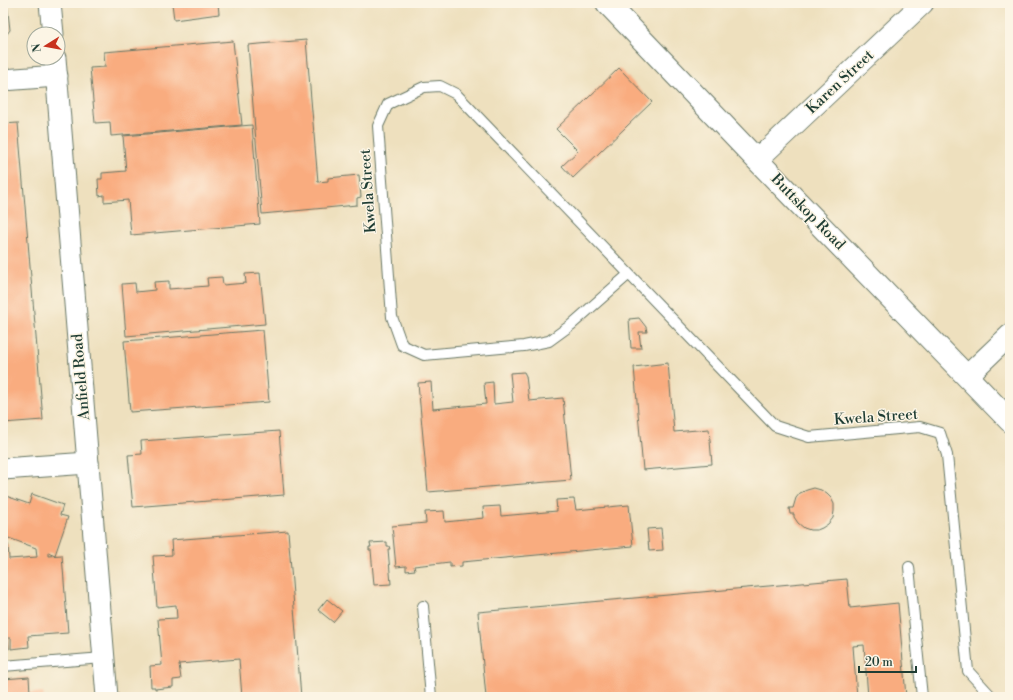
<svg xmlns="http://www.w3.org/2000/svg" width="1013" height="700" font-family="'Libre Bodoni',serif">
<rect width="100%" height="100%" fill="#fcf5e5"/>
<filter id="ink" filterUnits="userSpaceOnUse"><feTurbulence type="fractalNoise" baseFrequency=".025" numOctaves="2"/><feDisplacementMap in="SourceGraphic" scale="8" xChannelSelector="R" yChannelSelector="G"/><feConvolveMatrix kernelMatrix="1 2 1 2 8 2 1 2 1" color-interpolation-filters="sRGB"/></filter>
<filter id="wash" filterUnits="userSpaceOnUse"><feTurbulence type="fractalNoise" baseFrequency=".012" numOctaves="4" result="noise"/><feDisplacementMap in="SourceGraphic" scale="16" xChannelSelector="R" yChannelSelector="G"/><feGaussianBlur stdDeviation="0.9" result="paint"/><feColorMatrix in="noise" values="0 0 0 0 0 0 0 0 0 0 0 0 0 0 0 0 0 1.4 0 .05"/><feComposite in="paint" operator="in"/></filter>
<g filter="url(#wash)">
<rect width="100%" height="100%" fill="#eee0be"/>
<g id="blocks">
<g fill="#f9ac7f">
<polygon points="3,3 7,3 10,30 4,38 3,39"/>
<polygon points="172,3 218,3 219,14 174,20"/>
<polygon points="306,40 318,182 328,181 328,178 359,175 361,197 357,198 357,205 262,214 248,45"/>
<polygon points="233,41 242,125 111,136 110,122 95,123 90,68 105,67 104,52"/>
<polygon points="619,68 652,102 573,178 562,166 578,151 556,129"/>
<polygon points="18,123 43,420 3,423 3,124"/>
<polygon points="252,125 260,224 131,235 128,200 104,202 104,195 99,196 98,179 102,179 102,173 126,171 123,136"/>
<polygon points="260,273 265,324 126,336 122,284 135,283 136,292 155,290 154,282 169,281 169,289 208,286 207,278 222,277 223,285 246,283 245,274"/>
<polygon points="639,318 646,327 647,332 639,332 641,348 631,348 629,319"/>
<polygon points="263,330 269,402 130,412 124,341"/>
<polygon points="668,363 674,432 709,429 712,464 643,470 634,367"/>
<polygon points="524,372 526,376 529,401 563,398 571,480 428,492 418,383 431,382 433,409 486,404 484,383 493,382 494,404 513,402 510,373"/>
<polygon points="279,431 284,495 133,507 128,455 142,454 141,441"/>
<polygon points="814,488 821,490 827,494 831,498 834,504 834,511 833,518 828,524 822,528 817,530 810,530 804,528 798,523 794,517 794,514 790,514 789,508 793,508 796,498 800,493 807,490"/>
<polygon points="32,494 63,505 60,515 68,517 55,555 48,552 48,556 62,555 68,633 28,636 29,647 11,649 11,638 8,638 9,649 3,649 3,544 8,544 9,559 37,557 36,548 3,536 3,495 29,504"/>
<polygon points="574,499 576,510 629,505 633,546 462,562 462,566 450,567 450,562 414,566 415,570 406,571 406,566 396,567 392,526 426,523 425,512 444,511 445,522 484,518 483,507 500,506 501,516 557,511 556,500"/>
<polygon points="661,528 663,550 649,551 647,529"/>
<polygon points="288,531 301,697 242,697 239,659 179,664 181,679 173,680 173,687 155,689 155,687 151,687 150,666 162,665 158,619 177,618 176,605 157,607 153,556 172,555 171,540"/>
<polygon points="387,542 387,546 389,546 390,549 388,549 391,584 374,585 371,550 369,550 369,547 371,547 370,543"/>
<polygon points="847,579 850,608 898,603 906,697 868,697 864,645 853,646 857,697 486,697 478,612"/>
<polygon points="327,599 342,611 333,622 318,610"/>
<polygon points="29,677 30,693 43,692 44,697 3,697 3,679"/>
</g>
</g>
</g>
<g filter="url(#ink)">
<use href="#blocks" fill-opacity="0" stroke="#677664" stroke-width="1"/>
<g fill="none" stroke-linecap="round" stroke-linejoin="round">
<g stroke="#677664" stroke-width="12">
<g id="service">
<polyline points="629,274 571,325 549,341 524,346 424,355 402,345 392,317 378,126 388,104 424,87 440,86 456,94 775,426 809,437 920,427 940,433 947,455 968,671 992,697"/>
<polyline points="909,567 922,697"/>
<polyline points="423,606 431,697"/>
<polyline points="3,666 103,658"/>
</g>
</g>
<g stroke="#677664" stroke-width="23">
<g id="minor">
<polyline points="50,3 53,34"/>
<polyline points="55,58 107,697"/>
<polyline points="3,80 57,76"/>
<polyline points="757,160 923,3"/>
<polyline points="967,376 1010,335"/>
<polyline points="3,469 88,463"/>
</g>
</g>
<g stroke="#677664" stroke-width="24">
<polyline id="tertiary" points="607,3 757,160 1010,421"/>
</g>
<use href="#service" stroke="#fff" stroke-width="10"/>
<use href="#minor" stroke="#fff" stroke-width="21"/>
<use href="#tertiary" stroke="#fff" stroke-width="22"/>
</g>
</g>
<g text-anchor="middle" dominant-baseline="central" stroke-width="3" stroke-linejoin="round" paint-order="stroke">
<g font-size="15" fill="#1f3d34" stroke="#fcf5e5">
<text transform="translate(840 82) rotate(-43)">Karen Street</text>
<text transform="translate(368 191) rotate(-94)">Kwela Street</text>
<text transform="translate(808 212) rotate(46)">Buttskop Road</text>
<text transform="translate(81 377) rotate(-95)">Anfield Road</text>
<text transform="translate(876 417) rotate(-4)">Kwela Street</text>
</g>
</g>
<rect width="1013" height="700" fill="none" stroke="#fcf5e5" stroke-width="16"/>
<g transform="translate(46 46) rotate(259)"><circle r="19" fill="#fcf5e5" stroke="#a4ab9e"/>
<path d="M0-3L7 15L0 10L-7 15Z" fill="#c8321e"/>
<text y="-6" font-size="11" font-weight="bold" text-anchor="middle" fill="#1f3d34">N</text>
</g>
<path d="M859 666v6h57v-6" fill="none" stroke="#1f3d34" stroke-width="2"/>
<text x="865" y="666" font-size="12" fill="#1f3d34" stroke="#fcf5e5" stroke-width="3" paint-order="stroke">20 m</text>
</svg>
